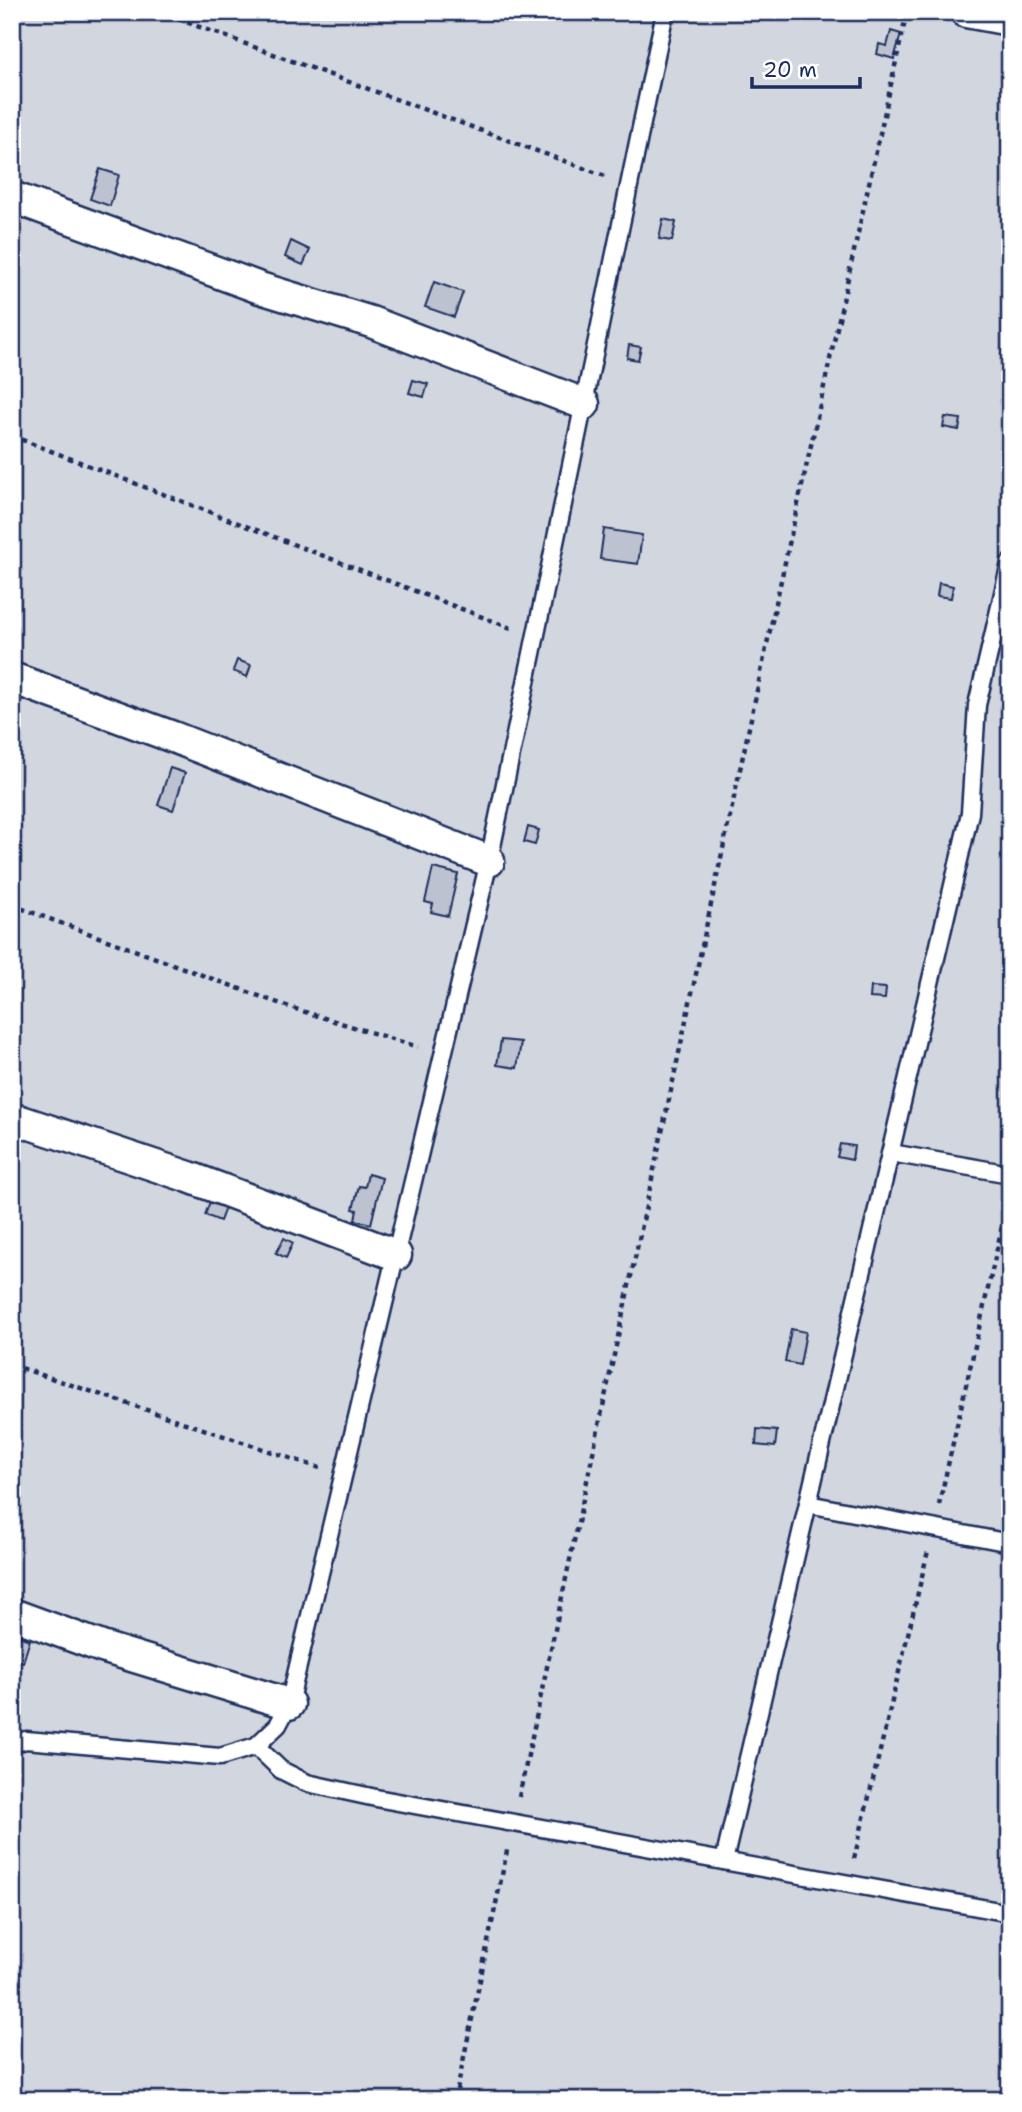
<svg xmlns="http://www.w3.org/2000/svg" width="1022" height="2112" font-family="'Shantell Sans',sans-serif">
<rect width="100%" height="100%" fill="#f1f2f5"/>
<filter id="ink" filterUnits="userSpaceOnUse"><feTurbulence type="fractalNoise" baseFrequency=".0143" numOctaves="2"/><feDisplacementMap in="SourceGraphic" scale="14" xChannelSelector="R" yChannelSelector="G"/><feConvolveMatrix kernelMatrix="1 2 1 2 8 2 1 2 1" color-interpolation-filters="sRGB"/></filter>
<g filter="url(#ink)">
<rect fill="#d2d6df" stroke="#76829e" stroke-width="2" x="12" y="12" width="998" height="2088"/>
<g fill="#bcc2d0" stroke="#1b2f5e" stroke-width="2">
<polygon points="891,31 901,34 894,59 877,54 879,44 887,46"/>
<polygon points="100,169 119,175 110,206 90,199"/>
<polygon points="663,219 676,222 672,241 659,239"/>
<polygon points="291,241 310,250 303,265 285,257"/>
<polygon points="434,282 463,292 454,317 425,307"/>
<polygon points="629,345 641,347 638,360 627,358"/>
<polygon points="413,380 428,384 424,397 409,393"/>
<polygon points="945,417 961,419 959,430 943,427"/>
<polygon points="604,529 642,535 638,564 600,559"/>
<polygon points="939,583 953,586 951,598 937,596"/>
<polygon points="237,660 251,665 247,677 233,671"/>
<polygon points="170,768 185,773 173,810 158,805"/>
<polygon points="528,827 539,830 535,845 524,842"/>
<polygon points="433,868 458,874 448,916 431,912 433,904 425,902"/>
<polygon points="871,987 886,988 885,999 870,998"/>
<polygon points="501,1040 521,1042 517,1068 497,1065"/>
<polygon points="840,1144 854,1146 852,1160 837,1157"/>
<polygon points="368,1174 382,1178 371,1224 355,1220 357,1210 353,1209 359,1186 365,1187"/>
<polygon points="211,1199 226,1205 220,1221 205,1215"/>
<polygon points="284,1238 293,1243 286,1258 276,1253"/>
<polygon points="791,1329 806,1332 800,1365 785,1362"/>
<polygon points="757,1429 777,1431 775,1447 756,1445"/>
<polygon points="12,1634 30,1640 23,1662 12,1659"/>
</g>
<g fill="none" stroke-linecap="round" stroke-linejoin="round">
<g stroke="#1b2f5e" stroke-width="21">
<g id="lane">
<polyline points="891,1153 1010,1174"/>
<polyline points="808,1504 1010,1543"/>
<polyline points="12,1744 26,1740 220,1757 256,1746 278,1725 289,1704 489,861 665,12"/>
<polyline points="256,1746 281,1770 307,1783 376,1798 1010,1913"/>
<polyline points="724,1861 970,813 977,705 1010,563"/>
</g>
</g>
<g stroke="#1b2f5e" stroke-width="35">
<g id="street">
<polyline points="966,12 1010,20"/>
<polyline points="12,197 260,288 371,322 584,404"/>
<polyline points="12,678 173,737 489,861"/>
<polyline points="12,1118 189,1177 396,1255"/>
<polyline points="12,1614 102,1647 289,1704"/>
</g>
</g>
<g stroke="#1b2f5e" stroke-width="4.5" stroke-dasharray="5 5" stroke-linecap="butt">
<polyline points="159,12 605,176"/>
<polyline points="12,436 511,628"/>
<polyline points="12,905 289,1007 418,1047"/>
<polyline points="12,1365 320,1468"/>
<polyline points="939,1505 1008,1200"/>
<polyline points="519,1797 770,630 907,12"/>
<polyline points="854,1859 928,1551"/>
<polyline points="455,2100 508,1846"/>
</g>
<use href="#lane" stroke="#fff" stroke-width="16"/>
<use href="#street" stroke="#fff" stroke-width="30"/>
</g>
</g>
<rect width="1022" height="2112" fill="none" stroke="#fff" stroke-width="42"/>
<rect x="21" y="21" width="980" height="2070" fill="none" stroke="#1b2f5e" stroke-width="2.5" filter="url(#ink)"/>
<path d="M752 77v10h108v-10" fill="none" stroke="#1b2f5e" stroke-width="3.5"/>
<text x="763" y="77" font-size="21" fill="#1b2f5e" stroke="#ffffff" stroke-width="5" paint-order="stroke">20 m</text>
</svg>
